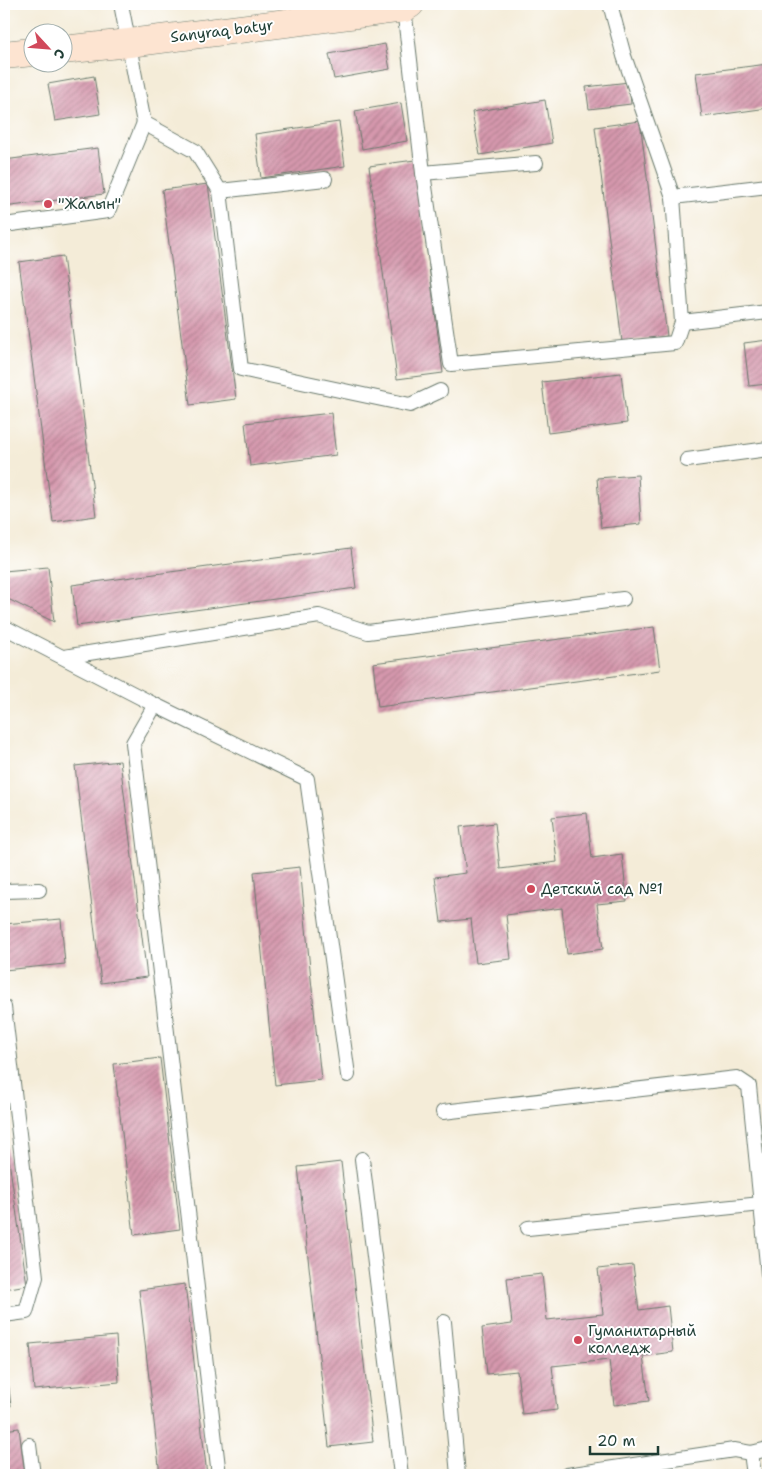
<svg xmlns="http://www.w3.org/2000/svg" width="772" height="1479" font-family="'Shantell Sans',sans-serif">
<defs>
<pattern id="building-hatch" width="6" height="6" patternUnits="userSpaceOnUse" patternTransform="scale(1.25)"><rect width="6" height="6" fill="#d698ad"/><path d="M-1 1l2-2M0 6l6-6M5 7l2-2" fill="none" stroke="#ad7d8e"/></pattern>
</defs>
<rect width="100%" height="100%" fill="#fff"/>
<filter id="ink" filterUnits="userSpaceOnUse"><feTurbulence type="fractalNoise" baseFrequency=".02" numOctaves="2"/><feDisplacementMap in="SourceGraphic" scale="10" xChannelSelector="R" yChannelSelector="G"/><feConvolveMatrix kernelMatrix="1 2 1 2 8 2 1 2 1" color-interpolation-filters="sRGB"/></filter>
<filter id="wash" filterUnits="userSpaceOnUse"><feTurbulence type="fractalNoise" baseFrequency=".0096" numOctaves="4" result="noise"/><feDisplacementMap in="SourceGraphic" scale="20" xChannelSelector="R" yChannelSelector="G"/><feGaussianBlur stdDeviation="1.12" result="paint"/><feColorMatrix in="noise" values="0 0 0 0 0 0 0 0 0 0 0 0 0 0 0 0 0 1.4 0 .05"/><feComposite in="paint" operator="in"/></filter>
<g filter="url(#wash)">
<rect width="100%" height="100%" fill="#f4ecd8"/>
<g id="blocks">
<g fill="url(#building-hatch)">
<polygon points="385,44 390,69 334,79 329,54"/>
<polygon points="768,64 768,108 702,117 696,73"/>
<polygon points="94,76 100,114 55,121 48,84"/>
<polygon points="629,82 631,104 589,109 586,87"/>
<polygon points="545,100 552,143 480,155 472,112"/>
<polygon points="401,103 407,141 362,149 355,111"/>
<polygon points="640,121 667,336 622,342 595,127"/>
<polygon points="339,122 345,166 261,178 255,134"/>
<polygon points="98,148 104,194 4,207 4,160"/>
<polygon points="415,160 443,373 397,379 369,166"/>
<polygon points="208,184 236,399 190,405 162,190"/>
<polygon points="63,256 96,516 53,522 19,262"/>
<polygon points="768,340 768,384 749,386 744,343"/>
<polygon points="621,373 627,423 548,433 542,382"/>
<polygon points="331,413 336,455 250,466 245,423"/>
<polygon points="638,475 641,524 601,528 597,478"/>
<polygon points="351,548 356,588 77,626 72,585"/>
<polygon points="48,567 54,622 4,597 4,571"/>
<polygon points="654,627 660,670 378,707 373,663"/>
<polygon points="120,761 147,977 101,983 75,766"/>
<polygon points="587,813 592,858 622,854 627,901 597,904 603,949 567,954 562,908 506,915 511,959 476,963 471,919 441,922 435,877 466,873 460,827 495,823 500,869 557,862 552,817"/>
<polygon points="300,867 321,1080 275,1085 254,872"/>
<polygon points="61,919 65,964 4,970 4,924"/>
<polygon points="160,1058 180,1229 134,1235 114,1064"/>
<polygon points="4,1126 27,1285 4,1289"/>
<polygon points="341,1162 373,1442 329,1447 298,1167"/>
<polygon points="633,1265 639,1310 668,1306 673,1352 643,1356 649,1401 614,1405 609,1360 552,1366 557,1410 522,1414 517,1371 487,1374 482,1328 512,1324 507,1278 542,1274 547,1320 603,1314 598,1269"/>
<polygon points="185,1284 207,1475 160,1475 139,1290"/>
<polygon points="116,1336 119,1382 34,1390 30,1344"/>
<polygon points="4,1348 11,1406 4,1406"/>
<polygon points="19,1428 25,1475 4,1475 4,1430"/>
</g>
</g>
</g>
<g filter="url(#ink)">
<use href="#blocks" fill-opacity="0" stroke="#6a7a6d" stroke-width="1"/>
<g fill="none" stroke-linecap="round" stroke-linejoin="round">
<g stroke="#6a7a6d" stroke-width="16">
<g id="lane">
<polyline points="121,4 144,123 195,151 220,191 241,369 410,405 440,391"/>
<polyline points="404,8 423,173 451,364 675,343 682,322 673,197 624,56 610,4"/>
<polyline points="423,173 536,163"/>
<polyline points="220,191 325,179"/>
<polyline points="673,197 768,186"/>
<polyline points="4,225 108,211 144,123"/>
<polyline points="682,322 768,312"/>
<polyline points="687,460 768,449"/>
<polyline points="4,627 155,705 307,779 348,1075"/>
<polyline points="64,657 319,616 368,632 623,599"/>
<polyline points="155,705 133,743 219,1475"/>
<polyline points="4,891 39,890"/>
<polyline points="4,1007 36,1277 26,1312 4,1315"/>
<polyline points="443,1112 737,1078 749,1086 768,1274"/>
<polyline points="362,1159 401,1475"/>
<polyline points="528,1228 761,1204"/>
<polyline points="444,1322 458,1475"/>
<polyline points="29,1445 33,1475"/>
<polyline points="751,1453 768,1449"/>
<polyline points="567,1475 734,1450 751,1453 754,1475"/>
</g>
</g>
<g stroke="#6a7a6d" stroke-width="29">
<g id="secondary">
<polyline points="62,50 129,43 404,8 410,4"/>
<polyline points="4,55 32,52"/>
</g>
</g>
<use href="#lane" stroke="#fff" stroke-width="14"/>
<use href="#secondary" stroke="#fde4d1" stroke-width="28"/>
</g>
</g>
<g fill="#d1495b" stroke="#fff" stroke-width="2">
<circle cx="48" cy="204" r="5"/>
<circle cx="531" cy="889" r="5"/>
<circle cx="578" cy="1340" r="5"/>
</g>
<g text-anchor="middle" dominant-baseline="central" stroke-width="4" stroke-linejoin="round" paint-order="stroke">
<g font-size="15" fill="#1f3d34" stroke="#fff">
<text transform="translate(222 31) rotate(-7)">Sanyraq batyr</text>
</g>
<g font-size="15" fill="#1f3d34" stroke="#fff" text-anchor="start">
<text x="58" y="204">"Жалын"</text>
<text x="541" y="889">Детский сад №1</text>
<text x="588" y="1331">Гуманитарный<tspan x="588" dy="17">колледж</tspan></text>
</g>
</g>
<rect width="772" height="1479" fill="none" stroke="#fff" stroke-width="20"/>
<g transform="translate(48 48) rotate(116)"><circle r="24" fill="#ffffff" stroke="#a5b1ae"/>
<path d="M0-4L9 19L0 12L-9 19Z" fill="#d1495b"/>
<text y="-8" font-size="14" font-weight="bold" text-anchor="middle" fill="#1f3d34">С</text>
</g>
<path d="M590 1446v8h68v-8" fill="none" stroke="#1f3d34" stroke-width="2.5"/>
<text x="597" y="1446" font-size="15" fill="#1f3d34" stroke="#ffffff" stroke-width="4" paint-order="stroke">20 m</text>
</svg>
